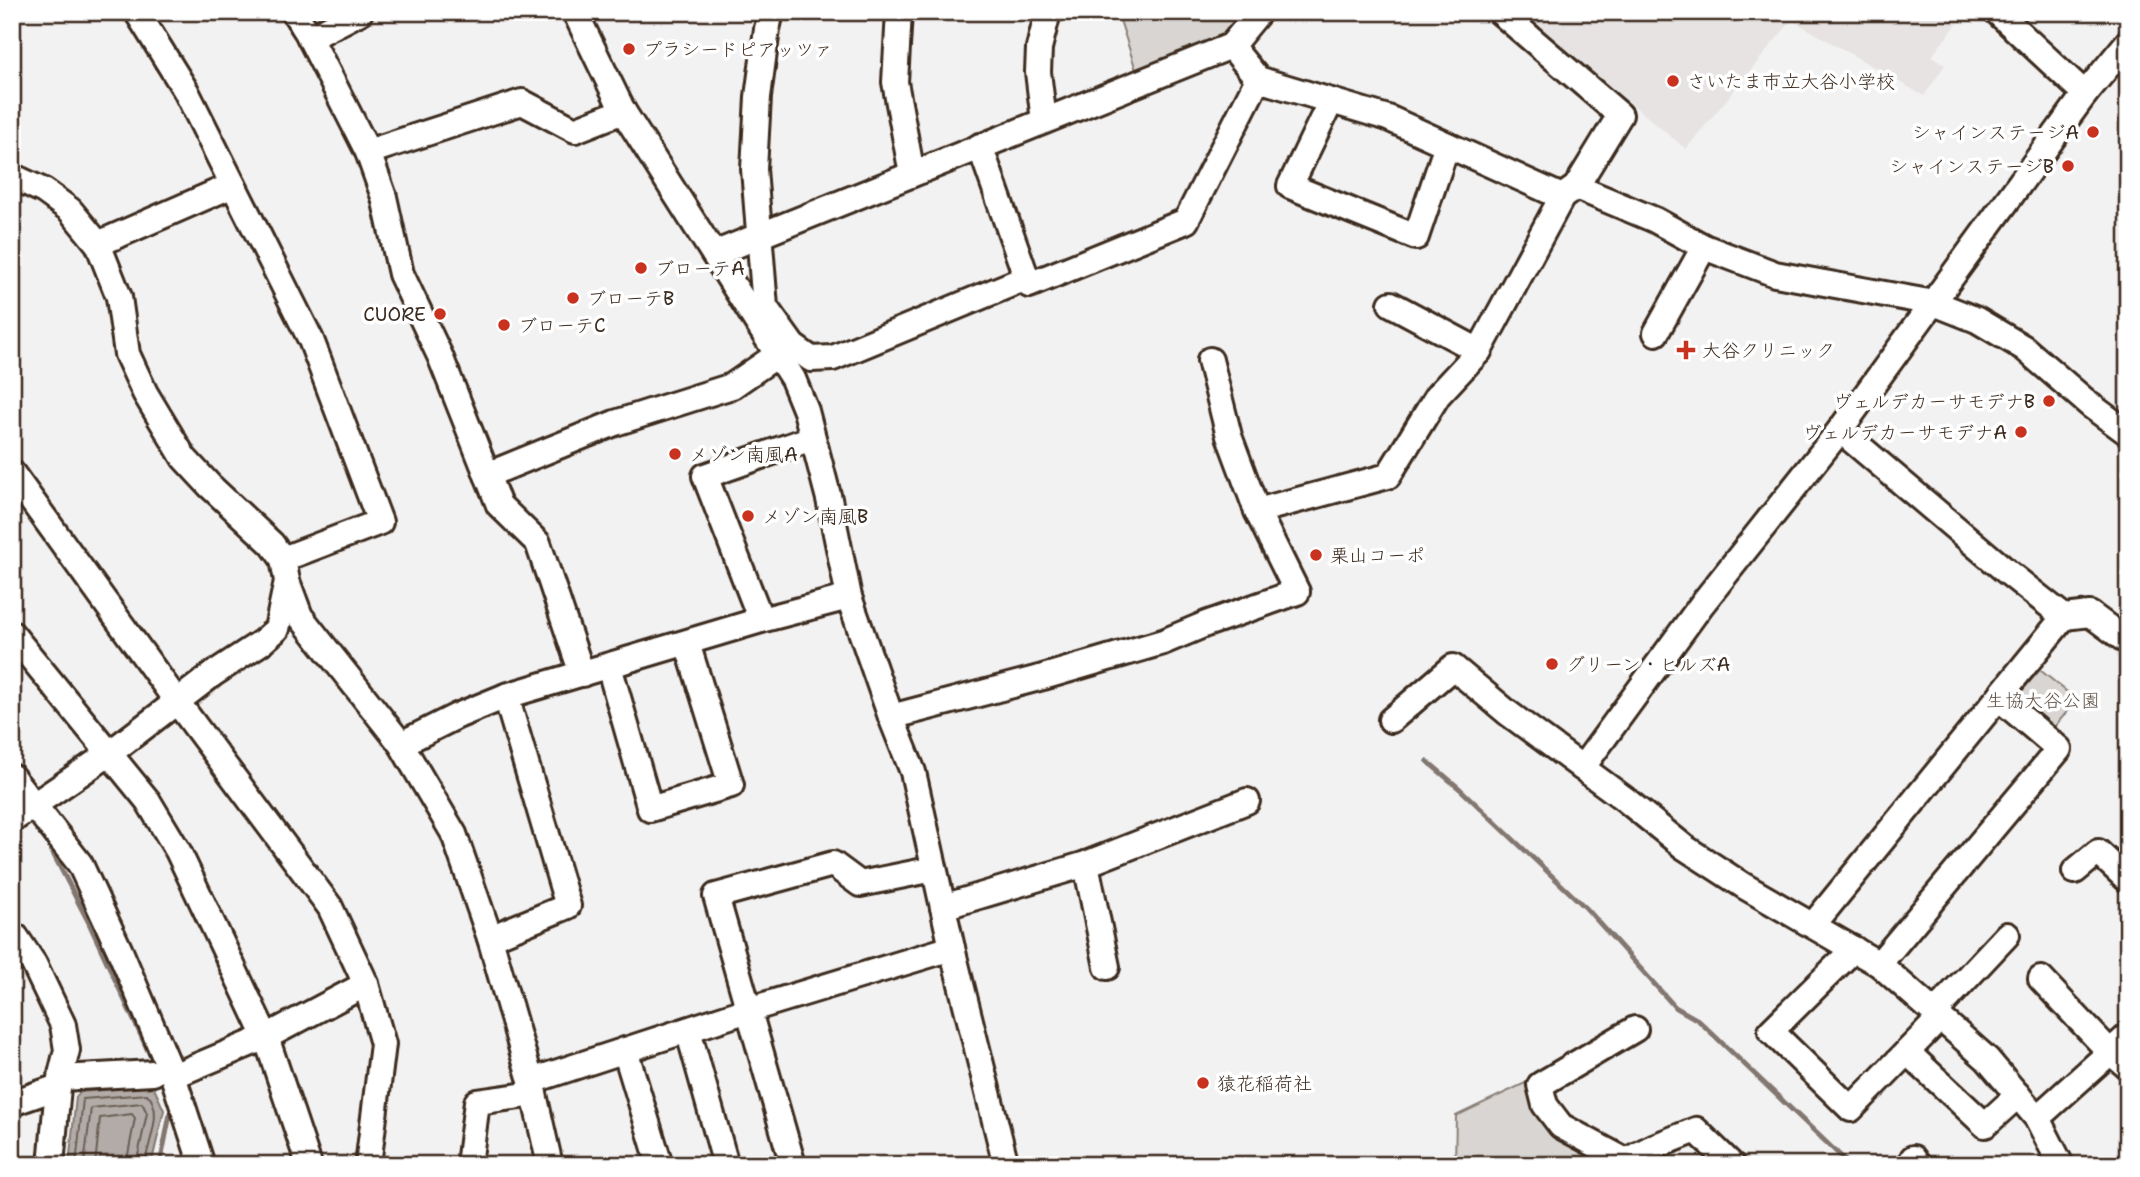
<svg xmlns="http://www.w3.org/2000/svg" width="2140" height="1177" font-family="'Shantell Sans','Klee One',sans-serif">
<rect width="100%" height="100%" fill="#f3f2f2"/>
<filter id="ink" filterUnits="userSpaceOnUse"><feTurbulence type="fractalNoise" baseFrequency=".0143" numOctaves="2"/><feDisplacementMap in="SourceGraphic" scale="14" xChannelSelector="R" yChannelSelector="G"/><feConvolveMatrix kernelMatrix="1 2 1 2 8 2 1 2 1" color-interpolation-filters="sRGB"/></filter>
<g filter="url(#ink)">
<polygon fill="#e6e3e2" points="1521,12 1966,12 1932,56 1945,65 1924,96 1792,20 1686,149"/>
<g fill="#d8d5d2" stroke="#8a8078" stroke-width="2">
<polygon points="1122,12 1252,12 1236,36 1136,70 1120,20"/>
<polygon points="2040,670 2077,700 2050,732 2015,698"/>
<polygon points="1525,1083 1538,1114 1623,1165 1455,1165 1456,1116"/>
</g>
<polygon fill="#b2aba7" stroke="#827770" stroke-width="2" points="153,1086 164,1110 151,1165 69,1165 76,1097 80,1092"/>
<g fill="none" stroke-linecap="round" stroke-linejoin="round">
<g stroke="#6b5e55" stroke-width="2">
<path d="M76,1165L83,1099L147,1094C165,1112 147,1142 145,1165"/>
<polyline points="84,1165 91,1108 142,1103 147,1113 136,1165"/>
<polyline points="95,1165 100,1118 132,1114 135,1118 126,1165"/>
</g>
<g stroke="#827770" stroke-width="5">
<polyline points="1427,761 1460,789 1586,908 1675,1007 1698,1020 1850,1165"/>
<polyline points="44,836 88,921 155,1066"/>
<polyline points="160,1165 172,1104"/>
</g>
<g stroke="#3b2a1e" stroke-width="30">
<g id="minor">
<polyline points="137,12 186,91 311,340 380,522 283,559"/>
<polyline points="294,12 307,32 368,152 384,197 401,274 440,356 499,505 538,543 582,674"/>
<polyline points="575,12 623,111 793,379 806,411 829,499 849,597 891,717 913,772 952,948 1006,1165"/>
<polyline points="771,12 767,29 758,97 754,169 765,307 793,346 811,359 833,358 1026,278"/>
<polyline points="899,12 895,82 912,174"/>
<polyline points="1997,12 2085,94"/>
<polyline points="310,38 360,12"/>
<polyline points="1231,46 1258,79 1388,118 1562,197"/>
<polyline points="1331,101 1290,186 1416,237 1447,145"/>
<polyline points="1044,121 1038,72 1039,48 1048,12"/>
<polyline points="980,146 1029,285 1186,221 1258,79"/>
<polyline points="368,152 522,102 575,130 623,111"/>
<polyline points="12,176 44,191 70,210 98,244 119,297 127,354 145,393 184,458 210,486 272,544 283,559 287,581 277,629 262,642 213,674 110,753 12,820"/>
<polyline points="1576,187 1655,220 1704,247 1775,274 1934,303 1977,320 2024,348 2090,405 2128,433"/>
<polyline points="98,244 233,185"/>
<polyline points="714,254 1231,46 1259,12"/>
<polyline points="1391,304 1479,351"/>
<polyline points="1656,333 1704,247"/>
<polyline points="1210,360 1229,436 1257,511"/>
<polyline points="1840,430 2006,571 2064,617 2090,614 2128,642"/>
<polyline points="12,473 178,703 330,907 366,984 383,1044 368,1165"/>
<polyline points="487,475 615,423 732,386 777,355"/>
<polyline points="287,581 300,616 401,744 454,834 490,938 531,1081 550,1165"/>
<polyline points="761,620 705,476 812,438"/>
<polyline points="12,634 148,801 178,851 266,1037 309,1165"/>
<polyline points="609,666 650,809 731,785 687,643"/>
<polyline points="891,717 1043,677 1163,642 1206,624 1297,592 1257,511 1388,476 1438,395 1479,351 1562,197 1576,187 1620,115 1500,12"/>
<polyline points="1391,720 1453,667 1508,713 1626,800 1684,847 1744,886 1879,964 1987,1059 2037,1118 2061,1165"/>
<polyline points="401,744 457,716 506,696 761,620 849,597"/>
<polyline points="1582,768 1702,604 1840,430 2085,94 2128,42"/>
<polyline points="12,777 80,864 120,951 173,1076 202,1165"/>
<polyline points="1086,864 1107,967"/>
<polyline points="2075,871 2098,852 2128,880"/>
<polyline points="943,907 1086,864 1247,801"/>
<polyline points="1813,925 2064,617"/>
<polyline points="12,935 16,937 34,964 63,1025 67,1050 58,1087 51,1165"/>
<polyline points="490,938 568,906 506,696"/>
<polyline points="1854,949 1771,1031 1851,1109 1941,1017"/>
<polyline points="1879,964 2059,749 1999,698"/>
<polyline points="2041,979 2109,1051 2128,1067"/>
<polyline points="1935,1012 2007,935"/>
<polyline points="1635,1029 1540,1085 1545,1105 1561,1126 1626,1161 1651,1148 1696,1130 1732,1165"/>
<polyline points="688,1030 726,1165"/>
<polyline points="625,1050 660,1165"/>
<polyline points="1907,1052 1985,1125 2018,1095"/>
<polyline points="173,1076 266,1037 366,984"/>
<polyline points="61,1078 153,1073"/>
<polyline points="531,1081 748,1010 952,948"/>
<polyline points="12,1103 58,1087"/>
<polyline points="2037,1118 2128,1036"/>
<polyline points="1913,1158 1918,1165"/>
<polyline points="469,1165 477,1102 534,1094"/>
<polyline points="793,1165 716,896 833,864 860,884 934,869"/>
</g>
</g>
<use href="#minor" stroke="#fff" stroke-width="24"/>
</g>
</g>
<g fill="#c8321e" stroke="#fff" stroke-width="2.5">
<circle cx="629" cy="49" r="7"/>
<circle cx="1673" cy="81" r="7"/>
<circle cx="2093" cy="132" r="7"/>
<circle cx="2068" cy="166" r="7"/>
<circle cx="641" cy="268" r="7"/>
<circle cx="573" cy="298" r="7"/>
<circle cx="440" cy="314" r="7"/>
<circle cx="504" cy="325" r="7"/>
<path d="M1682.5 339.5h7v7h7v7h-7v7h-7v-7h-7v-7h7z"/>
<circle cx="2049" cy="401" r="7"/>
<circle cx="2021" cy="432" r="7"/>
<circle cx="675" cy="454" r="7"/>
<circle cx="748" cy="516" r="7"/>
<circle cx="1316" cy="555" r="7"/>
<circle cx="1552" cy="664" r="7"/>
<circle cx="1203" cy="1083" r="7"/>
</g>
<g text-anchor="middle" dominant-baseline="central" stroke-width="7" stroke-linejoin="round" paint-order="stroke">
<g font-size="19" fill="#3b2a1e" stroke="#fff" text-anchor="start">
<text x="643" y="49">プラシードピアッツァ</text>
<text x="1687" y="81">さいたま市立大谷小学校</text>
<text x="2079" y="132" text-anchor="end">シャインステージA</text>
<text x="2054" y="166" text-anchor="end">シャインステージB</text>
<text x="655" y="268">ブローテA</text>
<text x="587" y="298">ブローテB</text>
<text x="426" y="314" text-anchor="end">CUORE</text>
<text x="518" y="325">ブローテC</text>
<text x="1702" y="350">大谷クリニック</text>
<text x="2035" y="401" text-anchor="end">ヴェルデカーサモデナB</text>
<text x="2007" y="432" text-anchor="end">ヴェルデカーサモデナA</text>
<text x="689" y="454">メゾン南風A</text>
<text x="762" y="516">メゾン南風B</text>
<text x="1330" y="555">栗山コーポ</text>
<text x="1566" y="664">グリーン・ヒルズA</text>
<text x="1217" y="1083">猿花稲荷社</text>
</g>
<g font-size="19" fill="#62554b" stroke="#fff">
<text x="2043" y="700">生協大谷公園</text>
</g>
</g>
<rect width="2140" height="1177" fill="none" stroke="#fff" stroke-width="42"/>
<rect x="21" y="21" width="2098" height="1135" fill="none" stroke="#3b2a1e" stroke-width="2.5" filter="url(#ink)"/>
</svg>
